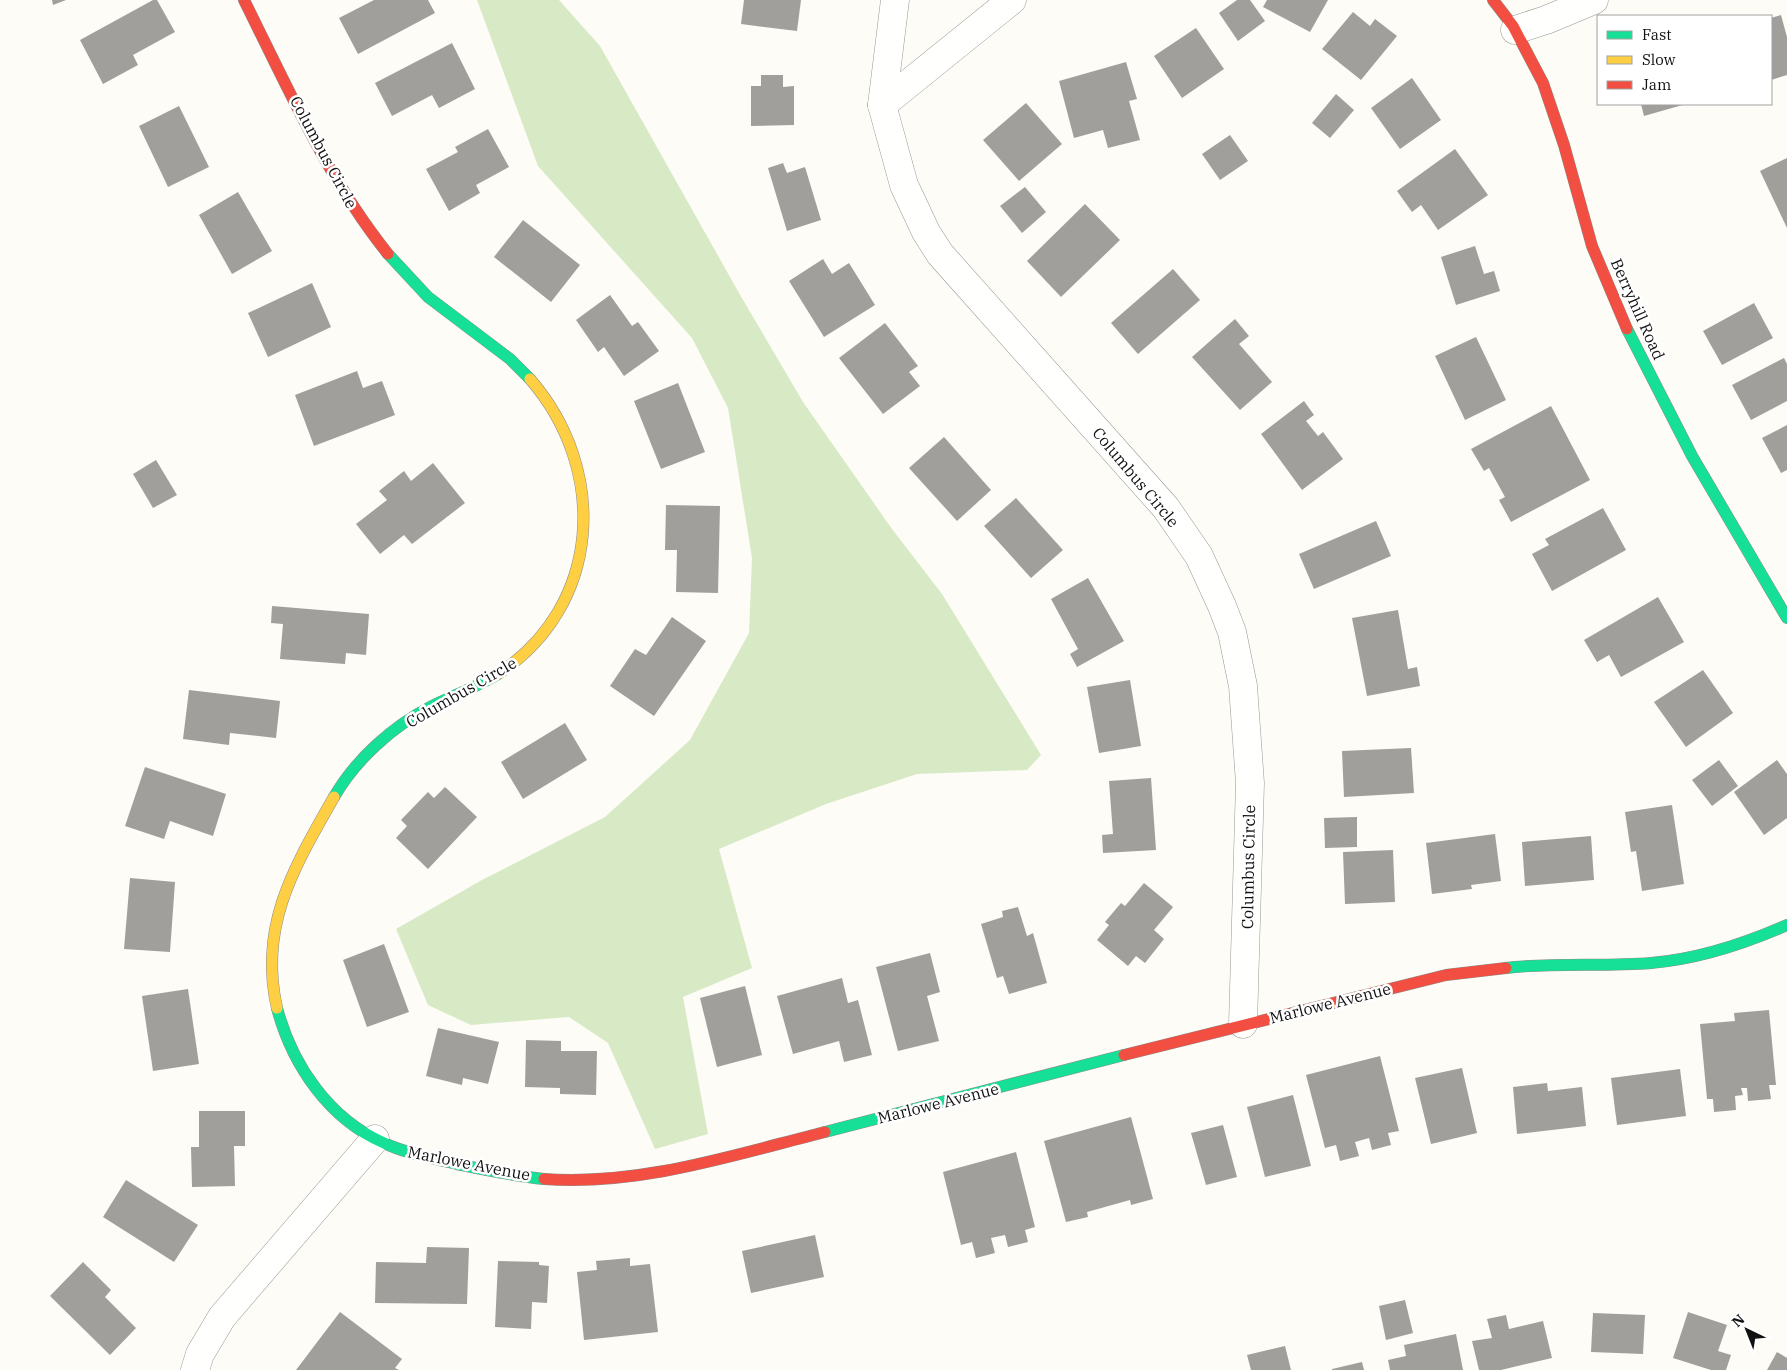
<svg xmlns="http://www.w3.org/2000/svg" width="1787" height="1370" font-family="'IBM Plex Serif',serif">
<rect width="100%" height="100%" fill="#fdfcf7"/>
<polygon fill="#d8eac5" points="477,0 559,0 600,46 739,293 803,402 892,529 942,594 1041,755 1027,770 917,774 826,804 719,849 752,968 683,997 708,1134 655,1149 608,1043 569,1017 471,1025 428,1005 396,929 482,880 605,817 690,740 749,633 752,558 728,408 692,338 538,166"/>
<g fill="#a19f9c">
<polygon points="52,0 66,0 53,5"/>
<polygon points="153,0 157,0 175,32 133,55 138,65 103,84 80,40"/>
<polygon points="374,0 428,0 435,13 358,54 339,18"/>
<polygon points="744,0 801,0 797,31 741,24"/>
<polygon points="1237,0 1250,0 1265,21 1238,41 1219,13"/>
<polygon points="1267,0 1328,0 1310,32 1263,7"/>
<polygon points="1353,12 1370,26 1375,19 1397,36 1361,80 1322,49"/>
<polygon points="1781,15 1787,37 1787,75 1771,80 1771,18"/>
<polygon points="1196,28 1224,69 1182,98 1154,56"/>
<polygon points="452,43 475,89 439,108 432,95 392,116 375,83"/>
<polygon points="1126,62 1137,99 1129,101 1140,140 1108,148 1103,130 1074,138 1059,81"/>
<polygon points="761,75 783,75 783,87 794,86 794,125 751,126 751,86 761,86"/>
<polygon points="1412,78 1441,120 1400,149 1371,108"/>
<polygon points="1336,94 1354,110 1330,138 1312,123"/>
<polygon points="1026,103 1062,144 1019,181 983,140"/>
<polygon points="1641,104 1686,104 1644,116"/>
<polygon points="179,106 209,167 168,187 139,126"/>
<polygon points="488,129 509,167 476,185 480,193 449,211 426,169 458,152 455,147"/>
<polygon points="1230,135 1248,161 1220,180 1202,154"/>
<polygon points="1455,149 1488,195 1438,230 1421,205 1412,212 1397,191"/>
<polygon points="1787,158 1787,228 1760,171"/>
<polygon points="783,163 787,173 805,167 821,220 787,231 768,168"/>
<polygon points="1025,187 1046,212 1022,233 1000,206"/>
<polygon points="238,192 272,251 232,274 199,215"/>
<polygon points="1085,204 1120,240 1061,297 1027,261"/>
<polygon points="523,220 580,265 551,302 494,257"/>
<polygon points="1475,246 1484,274 1494,271 1500,291 1456,305 1441,257"/>
<polygon points="823,259 832,274 849,263 875,305 824,337 789,281"/>
<polygon points="1173,269 1200,300 1138,354 1111,323"/>
<polygon points="312,283 331,327 268,357 248,313"/>
<polygon points="610,295 632,326 638,322 659,351 624,376 604,347 598,352 576,320"/>
<polygon points="1754,303 1773,338 1722,365 1703,331"/>
<polygon points="1235,319 1249,336 1239,344 1272,382 1240,410 1192,357"/>
<polygon points="885,323 918,366 909,372 920,386 883,414 839,358"/>
<polygon points="1476,337 1506,400 1465,420 1435,356"/>
<polygon points="1784,358 1787,364 1787,401 1751,420 1732,385"/>
<polygon points="357,371 363,388 382,381 395,415 314,446 295,395"/>
<polygon points="678,383 705,452 661,469 634,401"/>
<polygon points="1304,401 1314,415 1306,421 1318,436 1323,432 1343,459 1302,490 1261,434"/>
<polygon points="1551,406 1590,480 1511,522 1499,500 1505,497 1489,468 1484,471 1471,449"/>
<polygon points="1787,425 1787,470 1781,473 1762,438"/>
<polygon points="944,437 991,490 957,521 909,468"/>
<polygon points="156,460 177,495 153,508 133,474"/>
<polygon points="433,463 465,503 412,544 404,535 380,554 356,524 387,500 379,491 404,471 411,481"/>
<polygon points="1016,498 1063,550 1031,578 984,526"/>
<polygon points="666,505 720,506 718,593 676,592 677,550 665,550"/>
<polygon points="1603,508 1626,550 1552,591 1532,554 1549,545 1545,539"/>
<polygon points="1376,521 1391,556 1314,589 1299,554"/>
<polygon points="1088,578 1124,641 1077,667 1070,654 1078,649 1051,599"/>
<polygon points="1658,597 1684,642 1621,677 1609,655 1597,662 1584,640"/>
<polygon points="272,606 369,614 366,655 346,653 345,664 280,659 283,624 271,623"/>
<polygon points="1398,610 1408,669 1417,667 1420,686 1367,696 1352,618"/>
<polygon points="672,617 706,641 654,716 610,686 635,649 646,655"/>
<polygon points="1703,670 1733,713 1686,747 1654,702"/>
<polygon points="1130,680 1141,746 1099,753 1087,687"/>
<polygon points="189,690 280,701 276,738 230,733 229,745 183,739"/>
<polygon points="565,723 587,760 523,799 501,762"/>
<polygon points="1411,748 1414,793 1344,797 1342,751"/>
<polygon points="1719,760 1738,786 1712,806 1692,780"/>
<polygon points="1777,760 1787,774 1787,818 1764,835 1734,792"/>
<polygon points="145,767 226,794 213,836 170,821 164,839 125,826"/>
<polygon points="1151,778 1156,850 1103,853 1102,835 1113,834 1109,781"/>
<polygon points="445,787 477,817 428,869 396,838 407,826 401,820 428,792 434,798"/>
<polygon points="1672,805 1684,884 1642,891 1636,851 1631,852 1625,812"/>
<polygon points="1357,817 1357,847 1325,848 1324,818"/>
<polygon points="1495,834 1501,881 1471,885 1472,889 1432,894 1426,843"/>
<polygon points="1591,836 1594,880 1525,886 1522,842"/>
<polygon points="1393,850 1395,902 1345,904 1343,852"/>
<polygon points="130,878 175,882 170,952 124,949"/>
<polygon points="1144,883 1173,907 1154,930 1164,939 1145,963 1136,956 1128,966 1097,940 1109,925 1105,922 1121,903 1125,906"/>
<polygon points="1018,907 1027,936 1033,933 1047,983 1009,994 1003,976 997,978 981,924 1003,917 1002,911"/>
<polygon points="384,944 409,1012 367,1027 343,960"/>
<polygon points="930,953 940,992 927,996 939,1041 898,1051 876,967"/>
<polygon points="842,978 848,1003 858,1000 872,1055 844,1062 839,1041 793,1054 777,996"/>
<polygon points="745,986 762,1055 717,1067 700,998"/>
<polygon points="188,989 199,1064 153,1071 142,996"/>
<polygon points="1769,1010 1776,1085 1769,1085 1771,1099 1748,1101 1747,1088 1741,1088 1743,1095 1735,1096 1736,1110 1714,1112 1713,1099 1707,1099 1700,1024 1735,1021 1734,1013"/>
<polygon points="438,1028 499,1042 488,1084 463,1078 462,1085 426,1076"/>
<polygon points="526,1040 561,1041 561,1051 597,1051 596,1095 560,1094 560,1088 525,1087"/>
<polygon points="1380,1056 1399,1131 1388,1133 1391,1145 1372,1150 1369,1138 1355,1142 1359,1156 1340,1161 1336,1145 1325,1148 1306,1075"/>
<polygon points="1462,1068 1477,1133 1431,1144 1415,1078"/>
<polygon points="1680,1069 1686,1116 1617,1125 1611,1078"/>
<polygon points="1547,1083 1548,1091 1582,1087 1586,1126 1517,1134 1513,1087"/>
<polygon points="1293,1095 1311,1166 1265,1177 1247,1107"/>
<polygon points="199,1111 245,1111 245,1146 234,1146 235,1186 192,1187 191,1147 199,1147"/>
<polygon points="1131,1117 1153,1199 1131,1205 1130,1200 1087,1212 1088,1217 1066,1222 1044,1141"/>
<polygon points="1223,1125 1237,1177 1206,1185 1191,1133"/>
<polygon points="1016,1152 1035,1227 1025,1230 1028,1242 1008,1247 1005,1235 991,1238 995,1253 976,1258 972,1242 961,1245 943,1172"/>
<polygon points="126,1180 198,1225 174,1262 103,1217"/>
<polygon points="815,1235 824,1277 751,1293 742,1251"/>
<polygon points="427,1247 469,1248 467,1304 375,1303 376,1262 426,1263"/>
<polygon points="630,1258 630,1266 650,1264 658,1332 584,1340 577,1272 597,1270 596,1261"/>
<polygon points="498,1261 539,1262 539,1265 549,1266 547,1303 532,1302 531,1329 495,1327"/>
<polygon points="83,1262 111,1290 105,1297 136,1328 110,1355 50,1296"/>
<polygon points="1405,1300 1413,1333 1386,1340 1379,1306"/>
<polygon points="340,1312 402,1359 395,1368 399,1370 296,1370"/>
<polygon points="1688,1312 1727,1325 1718,1351 1731,1355 1726,1370 1711,1370 1673,1358"/>
<polygon points="1593,1313 1645,1315 1643,1354 1591,1352"/>
<polygon points="1506,1315 1509,1329 1543,1321 1552,1358 1501,1370 1479,1370 1472,1341 1492,1338 1487,1319"/>
<polygon points="1456,1334 1463,1370 1390,1370 1388,1360 1406,1356 1404,1345"/>
<polygon points="1285,1346 1291,1370 1251,1370 1247,1355"/>
<polygon points="1777,1352 1787,1358 1787,1370 1767,1370"/>
<polygon points="1362,1362 1364,1370 1332,1370 1332,1369"/>
</g>
<g fill="none" stroke-linecap="round" stroke-linejoin="round">
<g stroke="#979795" stroke-width="29">
<g id="street">
<polyline points="895,0 882,105 904,185 926,232 940,254 1166,508 1199,556 1222,606 1232,632 1243,686 1250,783 1243,1024"/>
<polyline points="1515,30 1546,20 1594,0"/>
<polyline points="882,105 1012,0"/>
<polyline points="195,1370 200,1354 222,1317 375,1139"/>
</g>
</g>
<g stroke="#8e8d8b" stroke-width="12">
<g id="fast">
<polyline points="388,254 428,297 510,359 530,379"/>
<polyline points="1627,329 1692,456 1787,618"/>
<path d="M334,797C356,759 393,726 432,706C454,695 477,687 498,674"/>
<path d="M1506,968C1554,962 1603,967 1651,963C1699,959 1744,944 1787,925"/>
<path d="M277,1008C292,1065 329,1119 384,1143C407,1154 433,1158 457,1164C486,1170 514,1176 544,1179"/>
<polyline points="825,1132 1124,1055"/>
</g>
</g>
<g stroke="#8e8d8b" stroke-width="12">
<g id="slow">
<path d="M498,674C602,606 609,470 530,379"/>
<path d="M277,1008C258,925 295,866 334,797"/>
</g>
</g>
<g stroke="#8e8d8b" stroke-width="12">
<g id="jam">
<path d="M244,0C287,86 327,178 388,254"/>
<polyline points="1493,0 1513,26 1543,83 1564,145 1592,246 1627,329"/>
<polyline points="1124,1055 1446,975 1506,968"/>
<path d="M544,1179C640,1186 733,1155 825,1132"/>
</g>
</g>
<use href="#street" stroke="#fffffe" stroke-width="28"/>
<use href="#fast" stroke="#16e098" stroke-width="11"/>
<use href="#slow" stroke="#ffcf43" stroke-width="11"/>
<use href="#jam" stroke="#f24e42" stroke-width="11"/>
</g>
<g text-anchor="middle" dominant-baseline="central" stroke-width="5" stroke-linejoin="round" paint-order="stroke">
<g font-size="16" fill="#111" stroke="#fff">
<text transform="translate(324 152) rotate(62)">Columbus Circle</text>
<text transform="translate(1638 309) rotate(66)">Berryhill Road</text>
<text transform="translate(1136 477) rotate(50)">Columbus Circle</text>
<text transform="translate(461 692) rotate(-30)">Columbus Circle</text>
<text transform="translate(1248 867) rotate(-89)">Columbus Circle</text>
<text transform="translate(1330 1003) rotate(-14)">Marlowe Avenue</text>
<text transform="translate(938 1103) rotate(-14)">Marlowe Avenue</text>
<text transform="translate(469 1163) rotate(11)">Marlowe Avenue</text>
</g>
</g>
<rect x="1597" y="15" width="175" height="90" fill="#ffffff" stroke="#a0a0a0"/>
<rect x="1607" y="31" width="25" height="8" fill="#16e098" stroke="#a0a0a0"/>
<text x="1642" y="40" font-size="15" fill="#111111">Fast</text>
<rect x="1607" y="56" width="25" height="8" fill="#ffcf43" stroke="#a0a0a0"/>
<text x="1642" y="65" font-size="15" fill="#111111">Slow</text>
<rect x="1607" y="81" width="25" height="8" fill="#f24e42" stroke="#a0a0a0"/>
<text x="1642" y="90" font-size="15" fill="#111111">Jam</text>
<g transform="translate(1747 1330) rotate(317)" stroke="#ffffff" stroke-width="4" paint-order="stroke">
<path d="M0-4L9 19L0 12L-9 19Z" fill="#111111"/>
<text y="-8" font-size="14" font-weight="bold" text-anchor="middle" fill="#111111">N</text>
</g>
</svg>
